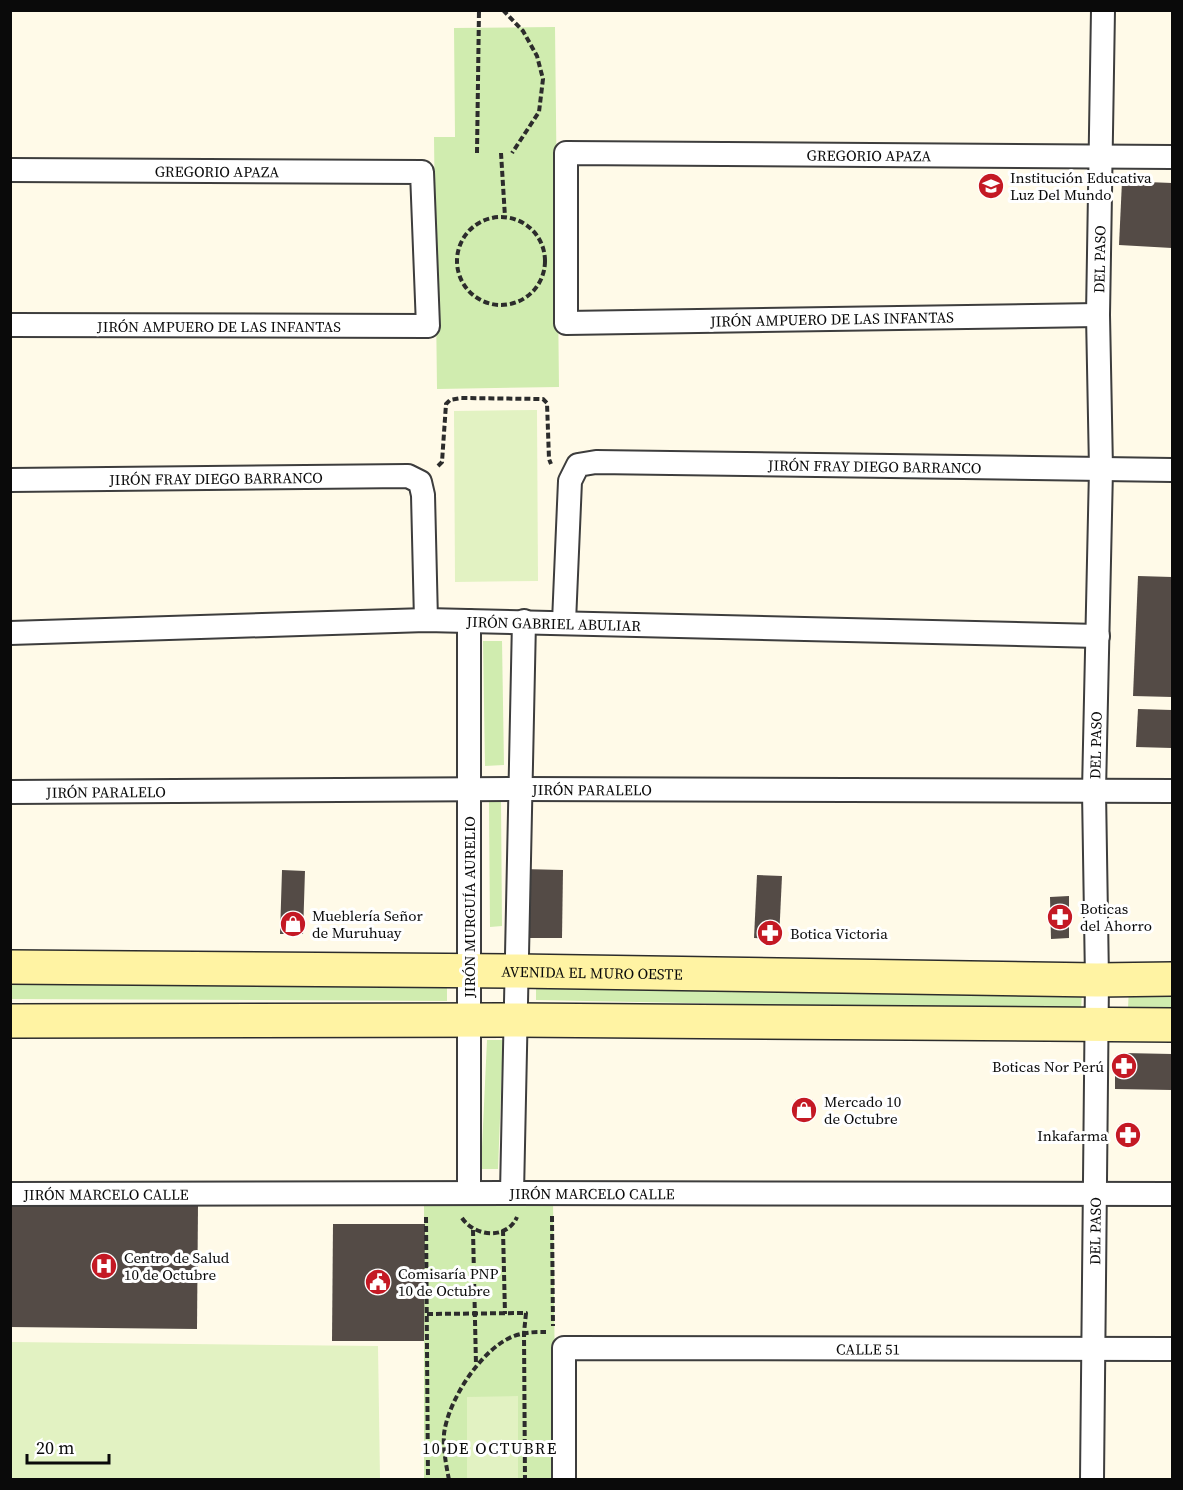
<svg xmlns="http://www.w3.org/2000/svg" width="1183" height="1490" font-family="'Source Serif 4',serif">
<rect width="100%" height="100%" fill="#fffae8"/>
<g fill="#d0ecaf">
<polygon points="555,27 559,387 437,389 434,137 455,137 454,28"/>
<polygon points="502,641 504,765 485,766 483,641"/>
<polygon points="501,801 502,926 490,927 489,802"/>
<polygon points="11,979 447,981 447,1001 11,999"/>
<polygon points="536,981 1082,992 1081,1011 536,1000"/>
<polygon points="1129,987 1172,987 1172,1008 1128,1008"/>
<polygon points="487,1040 503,1040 498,1169 481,1169"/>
<polygon points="553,1197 556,1479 424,1479 424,1199"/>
</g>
<g fill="#e2f2c2">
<polygon points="537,410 538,581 455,582 454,411"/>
<polygon points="11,1342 378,1346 380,1479 11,1479"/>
<polygon points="518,1396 518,1479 467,1479 467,1397"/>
</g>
<g fill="#544b46">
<polygon points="1122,181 1172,183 1172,248 1119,245"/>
<polygon points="1138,576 1172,577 1172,697 1133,696"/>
<polygon points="1138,709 1172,710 1172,748 1136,747"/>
<polygon points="522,869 563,870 562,938 521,938"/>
<polygon points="282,870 305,871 303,934 280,934"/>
<polygon points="757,875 782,876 779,939 754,938"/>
<polygon points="1069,896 1069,938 1051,939 1050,897"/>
<polygon points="1123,1053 1172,1054 1172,1090 1115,1089 1115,1061"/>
<polygon points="10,1203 198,1205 197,1329 10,1327"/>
<polygon points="333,1224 425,1224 424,1341 332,1341"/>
</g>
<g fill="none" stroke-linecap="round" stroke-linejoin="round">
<g stroke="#3d3d3d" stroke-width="26">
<g id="minor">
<path id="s1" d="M10,170L422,172L428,326L10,325"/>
<path id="s2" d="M1098,315L566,323V153L1172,157"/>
<path id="s3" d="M10,480L408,476L420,482L423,495L426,620"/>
<polyline points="469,621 469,1193"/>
<path id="s4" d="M564,622L570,481L578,465L596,462L1172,470"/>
<path id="s5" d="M10,633L426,620L1098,636"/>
<path id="s6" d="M10,792L521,789L1172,791"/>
<polyline points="512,1193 524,621"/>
<path id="s7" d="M10,1194L512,1193L1172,1194"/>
<path id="s8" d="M564,1480V1348L1172,1349"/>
<path id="s9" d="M1092,1480L1097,980L1094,791L1101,469L1098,315L1103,10"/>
</g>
</g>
<g stroke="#2c2c2c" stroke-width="36">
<g id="secondary">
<path id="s10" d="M10,967L517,971L1097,980L1172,979"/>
<polyline points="10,1021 516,1020 1172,1025"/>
</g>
</g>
<g stroke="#2c2c2c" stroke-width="4" stroke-dasharray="6 3" stroke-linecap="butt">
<polyline points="503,10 523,31 537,56 543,79 539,112 512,153"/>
<polyline points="477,153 479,10"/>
<polyline points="501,153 505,217"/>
<circle cx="501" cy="261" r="44"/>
<polyline points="438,466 442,462 446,404 450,400 461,398 543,399 547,403 549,459 551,464"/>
<polyline points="552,1216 553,1326"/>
<polyline points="426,1217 428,1480"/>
<path d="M462,1218C475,1237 507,1240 517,1217"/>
<polyline points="473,1230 476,1365"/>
<polyline points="503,1230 505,1314"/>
<polyline points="427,1314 526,1313 524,1333 525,1480"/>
<path d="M449,1480C446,1464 443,1449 444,1434C448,1400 482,1348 514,1336C525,1332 535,1332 546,1332"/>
</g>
<use href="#minor" stroke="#fff" stroke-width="22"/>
<use href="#secondary" stroke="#fff3a3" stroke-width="33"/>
</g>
<defs>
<g id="school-disc" transform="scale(1.35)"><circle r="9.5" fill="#c41924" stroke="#fff"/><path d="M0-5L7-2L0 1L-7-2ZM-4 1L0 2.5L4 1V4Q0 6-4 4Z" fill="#fff"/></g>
<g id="pharmacy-disc" transform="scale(1.35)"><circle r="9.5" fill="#c41924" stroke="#fff"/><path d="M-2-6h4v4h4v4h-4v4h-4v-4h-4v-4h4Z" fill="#fff"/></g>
<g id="shop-disc" transform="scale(1.35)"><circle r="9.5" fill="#c41924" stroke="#fff"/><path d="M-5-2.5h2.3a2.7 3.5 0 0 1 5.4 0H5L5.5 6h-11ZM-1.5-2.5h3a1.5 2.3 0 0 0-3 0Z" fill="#fff"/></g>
<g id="hospital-disc" transform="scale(1.35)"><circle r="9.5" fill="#c41924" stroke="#fff"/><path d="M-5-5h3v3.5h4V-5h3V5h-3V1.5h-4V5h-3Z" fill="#fff"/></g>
<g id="civic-disc" transform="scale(1.35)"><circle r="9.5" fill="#c41924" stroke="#fff"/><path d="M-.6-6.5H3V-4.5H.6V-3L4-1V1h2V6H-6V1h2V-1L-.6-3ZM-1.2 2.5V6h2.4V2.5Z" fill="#fff"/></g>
</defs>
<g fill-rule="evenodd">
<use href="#school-disc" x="991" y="186"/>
<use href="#pharmacy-disc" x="1060" y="917"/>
<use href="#shop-disc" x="293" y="924"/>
<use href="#pharmacy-disc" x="770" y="933"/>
<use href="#pharmacy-disc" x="1124" y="1066"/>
<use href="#shop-disc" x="804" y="1110"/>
<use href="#pharmacy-disc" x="1128" y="1135"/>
<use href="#hospital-disc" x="104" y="1266"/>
<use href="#civic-disc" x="378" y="1282"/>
</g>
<g text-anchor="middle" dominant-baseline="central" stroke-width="6" stroke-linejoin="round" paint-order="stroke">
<g font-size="15" fill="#0a0a0a" stroke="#fff">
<text stroke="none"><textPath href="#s2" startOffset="1005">GREGORIO APAZA</textPath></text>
<text stroke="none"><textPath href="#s1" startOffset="207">GREGORIO APAZA</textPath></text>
<text stroke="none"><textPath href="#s9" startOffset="1221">DEL PASO</textPath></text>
<text transform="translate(832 319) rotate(-1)">JIRÓN AMPUERO DE LAS INFANTAS</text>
<text x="219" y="326">JIRÓN AMPUERO DE LAS INFANTAS</text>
<text stroke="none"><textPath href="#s4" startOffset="456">JIRÓN FRAY DIEGO BARRANCO</textPath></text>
<text stroke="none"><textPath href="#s3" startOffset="206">JIRÓN FRAY DIEGO BARRANCO</textPath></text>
<text stroke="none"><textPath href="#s5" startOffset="544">JIRÓN GABRIEL ABULIAR</textPath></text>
<text stroke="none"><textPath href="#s9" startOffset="735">DEL PASO</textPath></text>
<text stroke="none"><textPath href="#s6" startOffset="582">JIRÓN PARALELO</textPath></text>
<text stroke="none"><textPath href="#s6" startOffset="96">JIRÓN PARALELO</textPath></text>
<text transform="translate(469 907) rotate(-90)">JIRÓN MURGUÍA AURELIO</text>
<text stroke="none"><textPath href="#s10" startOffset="582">AVENIDA EL MURO OESTE</textPath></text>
<text stroke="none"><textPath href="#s7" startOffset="582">JIRÓN MARCELO CALLE</textPath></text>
<text stroke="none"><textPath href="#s7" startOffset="96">JIRÓN MARCELO CALLE</textPath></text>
<text stroke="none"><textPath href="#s9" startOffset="249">DEL PASO</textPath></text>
<text stroke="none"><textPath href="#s8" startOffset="436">CALLE 51</textPath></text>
</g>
<g font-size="15" fill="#0a0a0a" stroke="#fff" text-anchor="start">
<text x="1010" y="177">Institución Educativa<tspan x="1010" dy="17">Luz Del Mundo</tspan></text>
<text x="1080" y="908">Boticas<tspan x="1080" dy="17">del Ahorro</tspan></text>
<text x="312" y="915">Mueblería Señor<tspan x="312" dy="17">de Muruhuay</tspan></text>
<text x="790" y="933">Botica Victoria</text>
<text x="1104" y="1066" text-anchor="end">Boticas Nor Perú</text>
<text x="824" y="1101">Mercado 10<tspan x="824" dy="17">de Octubre</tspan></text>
<text x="1108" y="1135" text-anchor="end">Inkafarma</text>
<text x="124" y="1257">Centro de Salud<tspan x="124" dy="17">10 de Octubre</tspan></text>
<text x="398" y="1273">Comisaría PNP<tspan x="398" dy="17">10 de Octubre</tspan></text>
</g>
<g font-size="16" letter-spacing="1.5" fill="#0a0a0a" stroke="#fff">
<text x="490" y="1448">10 DE OCTUBRE</text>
</g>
</g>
<rect width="1183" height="1490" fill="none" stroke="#0a0a0a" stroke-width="24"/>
<path d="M27 1454v9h82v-9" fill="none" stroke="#0a0a0a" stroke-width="3"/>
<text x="36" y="1454" font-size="18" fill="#0a0a0a" stroke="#ffffff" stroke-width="4.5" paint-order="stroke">20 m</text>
</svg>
